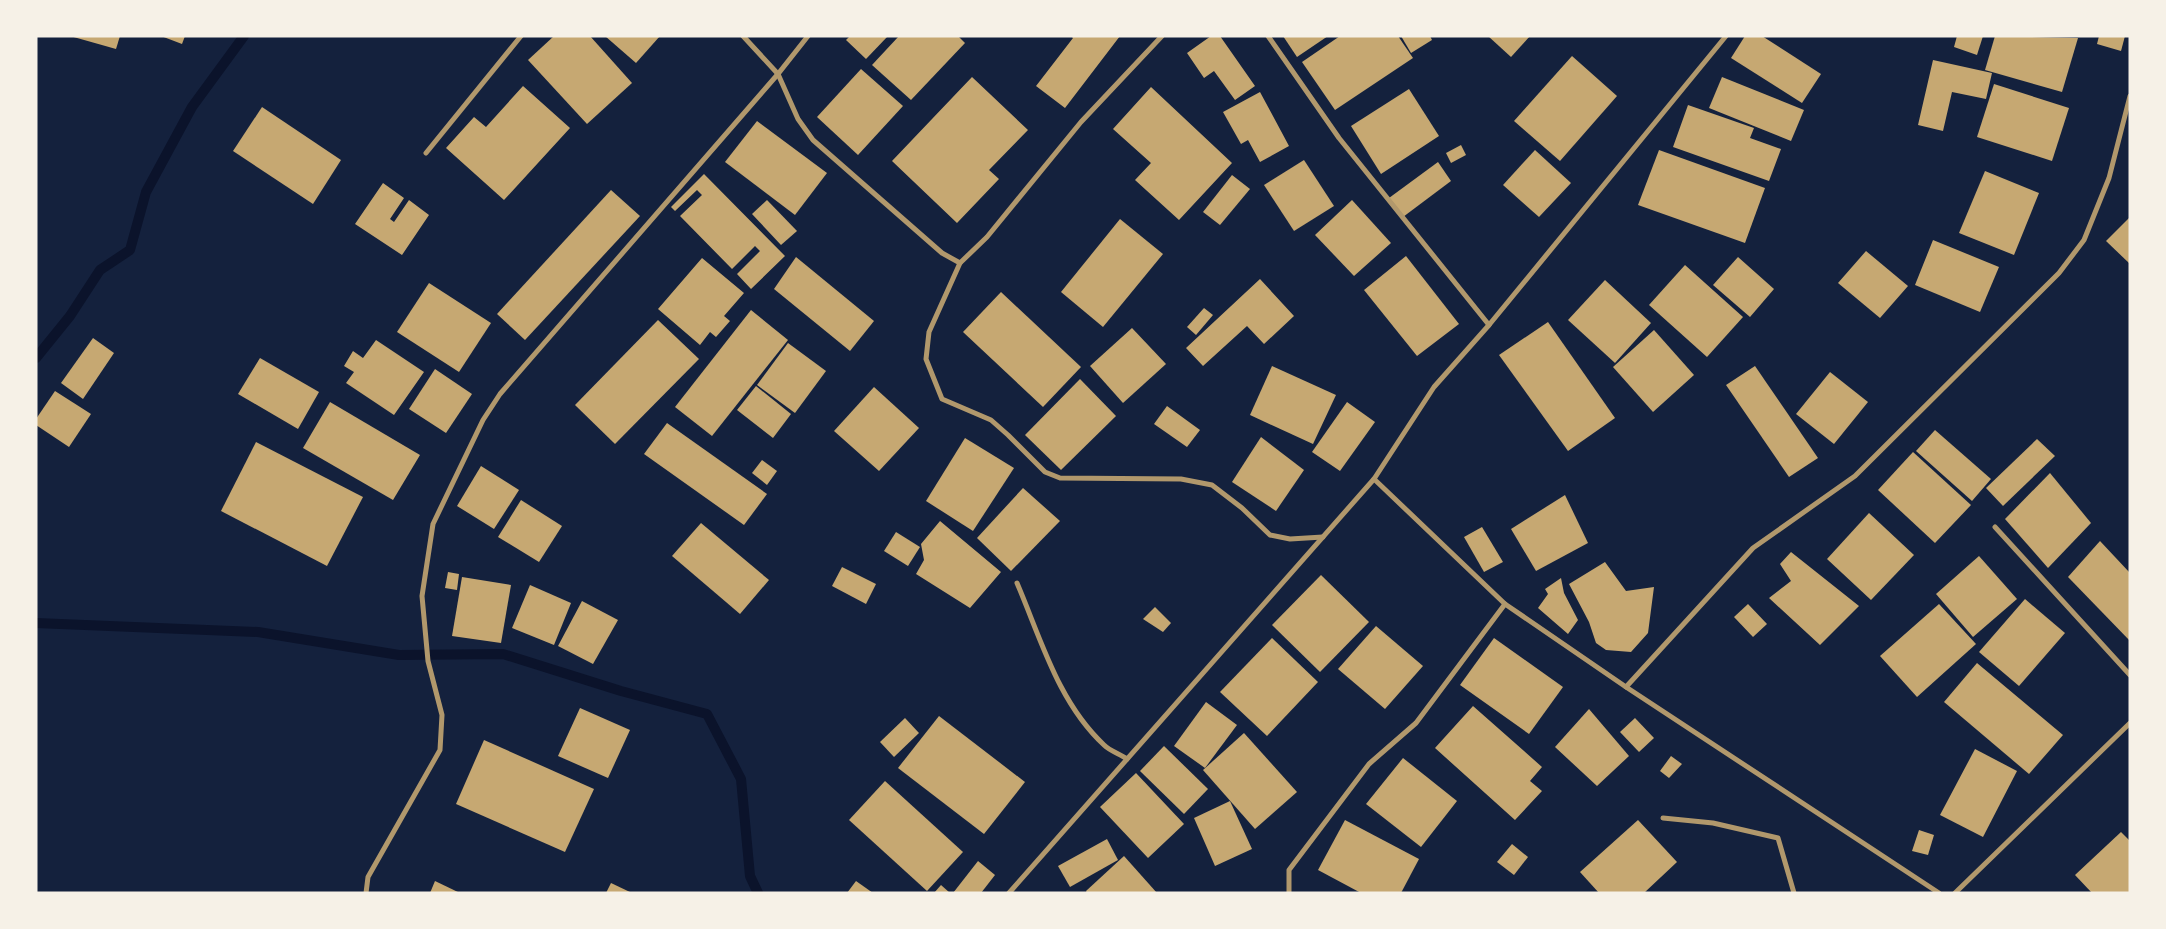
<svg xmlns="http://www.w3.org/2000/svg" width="2166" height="929" font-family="Helvetica,sans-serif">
<rect width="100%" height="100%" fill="#14213d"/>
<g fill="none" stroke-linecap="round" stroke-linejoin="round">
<g stroke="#0b132b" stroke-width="10">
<polyline points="36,358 70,316 100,270 130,250 146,192 192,107 244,36"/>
<polyline points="36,623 258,632 399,655 503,654 621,691 707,714 741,779 750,876 758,893"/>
</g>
</g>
<g fill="#c6a872">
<polygon points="70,36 120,36 116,49"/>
<polygon points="161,36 185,36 182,44"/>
<polygon points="554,36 590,36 632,83 587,124 528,60"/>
<polygon points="605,36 660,36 636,63"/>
<polygon points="850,36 888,36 866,59 846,40"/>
<polygon points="899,36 958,36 965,43 911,100 872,65"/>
<polygon points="1071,36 1120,36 1065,108 1036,86 1073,38"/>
<polygon points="1211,36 1220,36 1255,86 1235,100 1214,71 1204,78 1187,53"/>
<polygon points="1283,36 1328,36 1297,57"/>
<polygon points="1340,36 1398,36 1413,58 1335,110 1302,62"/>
<polygon points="1401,36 1430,36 1432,40 1411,53"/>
<polygon points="1488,36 1530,36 1511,57"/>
<polygon points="1745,36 1762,36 1821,74 1802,103 1731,58"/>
<polygon points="1957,36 1983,36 1977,55 1954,47"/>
<polygon points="1995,36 2078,38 2062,92 1985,70"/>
<polygon points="2099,36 2125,36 2121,51 2097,44"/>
<polygon points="1572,56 1617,96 1560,161 1514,121"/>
<polygon points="1933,60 1992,73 1986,99 1952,92 1943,131 1918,125"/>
<polygon points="861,69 903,106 858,155 817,117"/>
<polygon points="972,77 1028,130 989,170 999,179 957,223 892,161"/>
<polygon points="1722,77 1804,110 1791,141 1709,108"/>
<polygon points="1994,84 2069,108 2052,161 1977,137"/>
<polygon points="523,86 570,128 504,200 446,148 474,117 486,127"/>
<polygon points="1151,87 1232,163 1179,220 1135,180 1151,163 1113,129"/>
<polygon points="1409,89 1439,136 1381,174 1351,126"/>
<polygon points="1260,92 1289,146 1260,162 1248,140 1241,144 1223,112"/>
<polygon points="1688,105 1754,128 1750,138 1781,149 1769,181 1673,147"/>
<polygon points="262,107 341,160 313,204 233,151"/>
<polygon points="757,121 827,173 795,215 725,162"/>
<polygon points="1461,145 1466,155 1451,163 1446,153"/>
<polygon points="1535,150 1571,183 1539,217 1503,185"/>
<polygon points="1659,150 1765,188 1745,243 1638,205"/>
<polygon points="1304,160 1334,206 1294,231 1264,185"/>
<polygon points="1438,162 1451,181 1403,217 1389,198"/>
<polygon points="1985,171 2039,193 2014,255 1959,233"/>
<polygon points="704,174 785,256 751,289 737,274 760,251 755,246 732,269 680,216 702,195 697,190 675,211 671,207"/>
<polygon points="1232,175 1250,189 1220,225 1203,212"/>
<polygon points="383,183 404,198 390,219 394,222 409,200 429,215 402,255 355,224"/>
<polygon points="611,190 640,216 525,340 497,314"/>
<polygon points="767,200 797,231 781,245 752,214"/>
<polygon points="1352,200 1391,243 1354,276 1315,235"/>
<polygon points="2130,217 2130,264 2106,241"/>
<polygon points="1120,219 1163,254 1103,327 1061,292"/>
<polygon points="1933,240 1999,267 1980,312 1915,285"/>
<polygon points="1866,251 1908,286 1880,318 1838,283"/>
<polygon points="1406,256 1459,324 1417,356 1364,290"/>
<polygon points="796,257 874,321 850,351 774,289"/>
<polygon points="1738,257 1774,289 1750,317 1713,285"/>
<polygon points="702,258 744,293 724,316 730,321 716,337 710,332 700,345 658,309"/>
<polygon points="1685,265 1743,317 1707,357 1649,305"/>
<polygon points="1260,279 1294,316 1264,344 1247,326 1203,366 1186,348"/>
<polygon points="1605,280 1651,323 1615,363 1568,320"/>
<polygon points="429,283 491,323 459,372 397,332"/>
<polygon points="1001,292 1081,367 1043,407 963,332"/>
<polygon points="1204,308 1213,315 1196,335 1187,327"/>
<polygon points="751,310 788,340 712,436 675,407"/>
<polygon points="658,320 699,359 615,444 575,405"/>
<polygon points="1548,322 1615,418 1568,451 1499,355"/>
<polygon points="1132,328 1166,364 1123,403 1090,366"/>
<polygon points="1654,330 1694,375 1653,412 1613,367"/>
<polygon points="93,338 114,353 83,399 61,383"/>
<polygon points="376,340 424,372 394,415 346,383 354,372 344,366 353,351 363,358"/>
<polygon points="788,343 826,371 795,413 757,385"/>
<polygon points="260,358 319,392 298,429 238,394"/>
<polygon points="1272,366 1336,395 1313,444 1250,415"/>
<polygon points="1755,366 1818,458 1789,477 1726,385"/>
<polygon points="435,369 472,394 446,433 409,409"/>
<polygon points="1830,372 1868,402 1834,444 1796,414"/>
<polygon points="1080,379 1116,416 1061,470 1025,435"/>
<polygon points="756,386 791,414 773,438 737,410"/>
<polygon points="874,387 919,428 879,471 834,431"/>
<polygon points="55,391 91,414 69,447 36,425 36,419"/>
<polygon points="330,402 420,455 393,500 303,448"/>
<polygon points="1347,402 1375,422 1340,471 1312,452"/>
<polygon points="1167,406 1200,430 1187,447 1154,424"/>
<polygon points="667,423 767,494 744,525 644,454"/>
<polygon points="1935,430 1991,479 1972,501 1916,451"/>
<polygon points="1261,437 1304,470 1276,511 1232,482"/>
<polygon points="965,438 1014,468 973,531 926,501"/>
<polygon points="2037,439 2055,456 2003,506 1986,488"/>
<polygon points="256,442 363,497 327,566 221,511"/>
<polygon points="1913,452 1971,505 1935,543 1878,490"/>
<polygon points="762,460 777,471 767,485 752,473"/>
<polygon points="481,466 519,490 494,529 457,506"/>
<polygon points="2050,473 2091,523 2048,568 2005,519"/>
<polygon points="1023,488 1060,521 1011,571 977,538"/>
<polygon points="1565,495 1588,543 1536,571 1511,529"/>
<polygon points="521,500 562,526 539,562 498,537"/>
<polygon points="1869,513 1914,555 1871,600 1827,559"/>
<polygon points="940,521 1001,572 970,608 916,574 924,560 921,544"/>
<polygon points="701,523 769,580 740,614 672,556"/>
<polygon points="1482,527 1503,562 1484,572 1464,537"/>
<polygon points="896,532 920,547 908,566 884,551"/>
<polygon points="2100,541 2130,573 2130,641 2068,577"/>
<polygon points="1791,552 1859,606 1820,645 1769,598 1791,581 1780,564"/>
<polygon points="1979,556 2017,599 1973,637 1936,594"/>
<polygon points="1605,562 1626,591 1654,587 1648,633 1631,652 1606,650 1596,643 1589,622 1569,584"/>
<polygon points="842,567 876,584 866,604 832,586"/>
<polygon points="448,572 459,574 457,590 445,588"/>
<polygon points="1321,575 1369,622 1320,672 1272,625"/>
<polygon points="462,577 511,585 501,643 452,636"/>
<polygon points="1561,578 1564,593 1578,620 1568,634 1538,608 1548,594 1545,589"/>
<polygon points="530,585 571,603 554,645 512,628"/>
<polygon points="2025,599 2065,633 2019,686 1979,652"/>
<polygon points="582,601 618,620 593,664 558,646"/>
<polygon points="1748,604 1767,624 1753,637 1734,617"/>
<polygon points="1939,604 1976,644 1917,697 1880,656"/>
<polygon points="1155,607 1171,623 1163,632 1143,619"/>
<polygon points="1376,626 1423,666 1385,709 1338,669"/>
<polygon points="1272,638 1318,682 1267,736 1220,692"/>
<polygon points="1494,638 1563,687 1529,734 1460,685"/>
<polygon points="1977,663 2063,735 2029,774 1944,702"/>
<polygon points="1206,702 1237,725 1205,768 1174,746"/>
<polygon points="1473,706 1542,767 1530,781 1542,791 1515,820 1435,748"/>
<polygon points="580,708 630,730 608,778 558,756"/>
<polygon points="1589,709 1629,756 1597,786 1555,747"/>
<polygon points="939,716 1025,782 984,834 898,768"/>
<polygon points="905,718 919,733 894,757 880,742"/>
<polygon points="1635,718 1654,738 1639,752 1620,732"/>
<polygon points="1244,733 1297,792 1255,829 1203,770"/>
<polygon points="484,740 594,789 565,852 456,804"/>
<polygon points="1164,746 1208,789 1184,814 1140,771"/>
<polygon points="1975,749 2017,771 1983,837 1940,815"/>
<polygon points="1671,756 1682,764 1669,778 1660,771"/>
<polygon points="1403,758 1457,801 1421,847 1366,804"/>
<polygon points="1136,773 1184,824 1148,858 1100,807"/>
<polygon points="885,781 963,852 927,891 849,820"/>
<polygon points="1230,801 1252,849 1215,866 1194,818"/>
<polygon points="1345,820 1419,859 1401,893 1361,893 1318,870"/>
<polygon points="1638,820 1677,862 1644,893 1599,893 1580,872"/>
<polygon points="1919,830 1934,835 1928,855 1912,851"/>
<polygon points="2121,832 2130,841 2130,893 2092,893 2075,875"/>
<polygon points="1107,839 1118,860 1070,887 1058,866"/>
<polygon points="1512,844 1528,857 1514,875 1497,862"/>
<polygon points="1124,856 1157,893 1087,893 1086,891"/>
<polygon points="978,861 995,875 981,893 953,893"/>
<polygon points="435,881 460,893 430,893"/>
<polygon points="856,881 873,893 847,893"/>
<polygon points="611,883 632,893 606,893"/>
<polygon points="941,885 950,893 934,893"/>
</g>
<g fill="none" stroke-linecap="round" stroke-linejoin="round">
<g stroke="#b1986c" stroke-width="5">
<polyline points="743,36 778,74 798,119 813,140 942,253 960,263 987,237 1081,122 1162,36"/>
<polyline points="1268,36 1339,138 1489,325"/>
<polyline points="426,153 521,36"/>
<polyline points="960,263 929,332 926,359 942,399 991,420 1008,435 1045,472 1060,478 1181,479 1212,485 1242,508 1270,535 1290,539 1323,537"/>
<polyline points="1374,479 1505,604 1626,687 1939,893"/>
<polyline points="1995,527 2130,675"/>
<path d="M1017,583C1041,639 1058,702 1104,745C1110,751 1120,754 1127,759"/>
<polyline points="1626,687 1753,548 1855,476 2059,273 2084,240 2109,178 2130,96"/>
<polyline points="1663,818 1713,823 1778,838 1794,893"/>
<polyline points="366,893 368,877 440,750 442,715 428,661 422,596 433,524 483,420 500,394 778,74 808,36"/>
<polyline points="1009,893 1374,479 1434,387 1489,325 1726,36"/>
<polyline points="1289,893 1289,870 1369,764 1416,723 1505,604"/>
<polyline points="1955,893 2130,723"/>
</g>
</g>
<rect width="2166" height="929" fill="none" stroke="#f6f1e7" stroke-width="75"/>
</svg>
